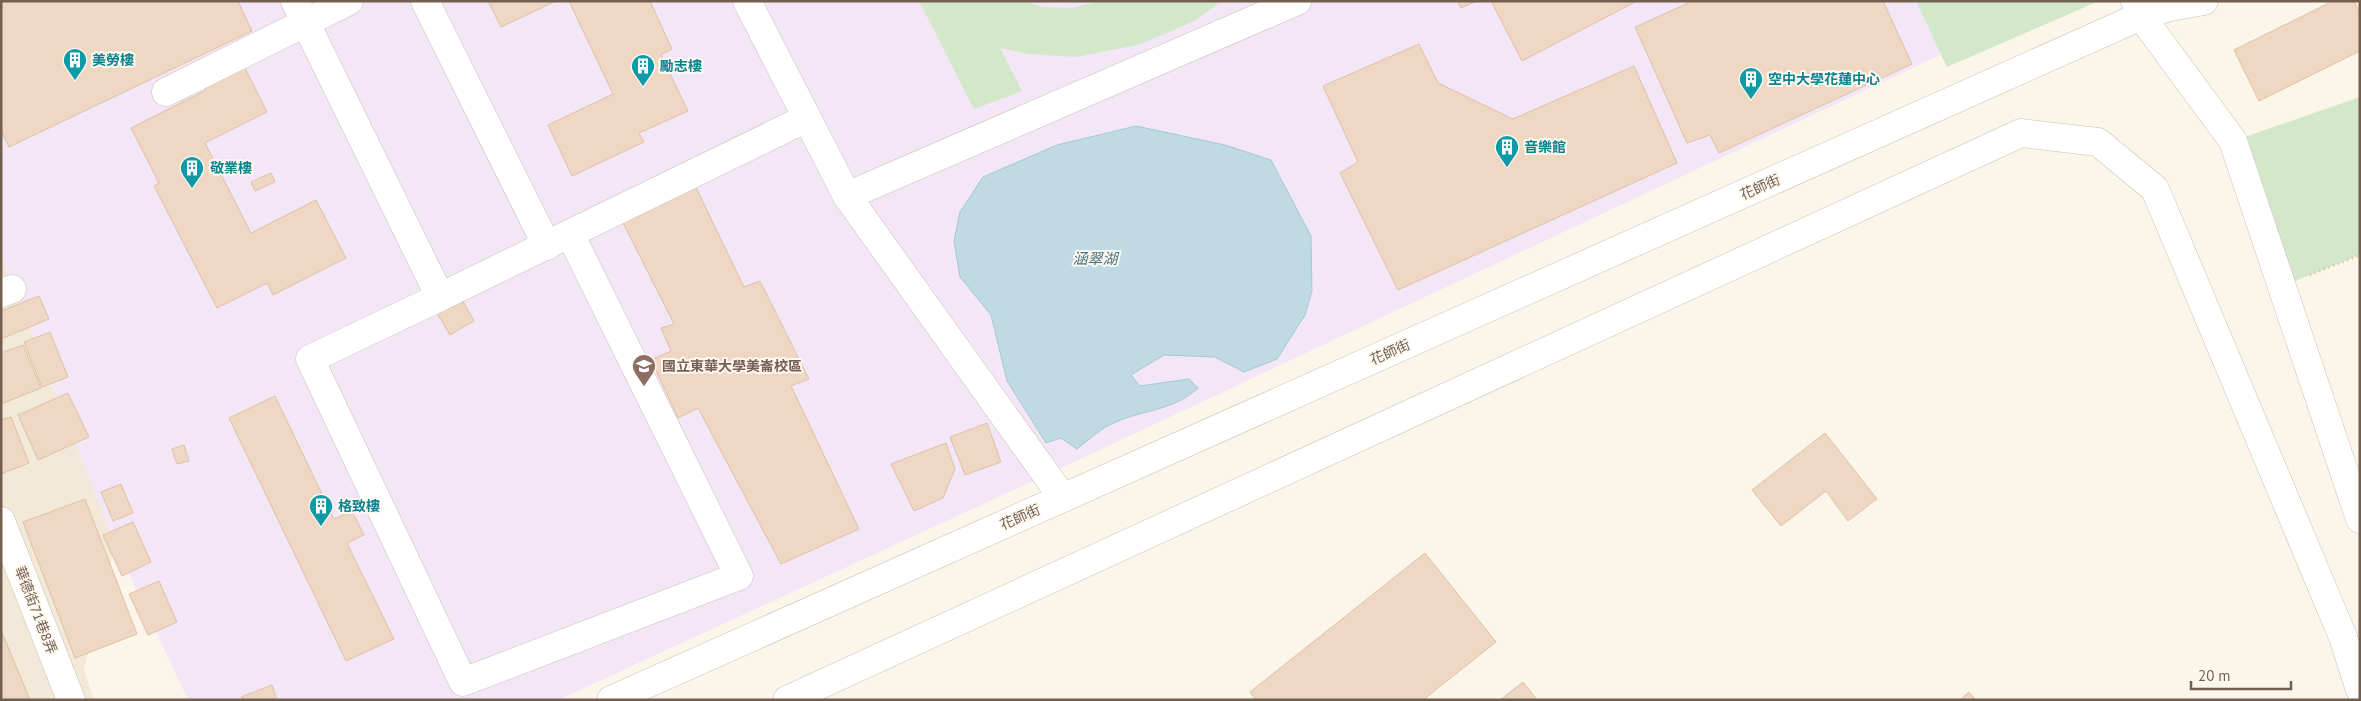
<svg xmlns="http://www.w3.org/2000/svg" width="2361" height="701" font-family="'PT Sans','Noto Sans TC',sans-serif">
<rect width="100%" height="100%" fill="#fbf6e9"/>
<polygon fill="#f2e9d8" points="1,254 115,544 84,670 94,700 1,700"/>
<polygon fill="#f3e6f7" points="1,1 2055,1 1059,469 558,700 188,700 115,544 1,254"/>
<g fill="#d2e8c8">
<polygon points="919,1 1025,1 1041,7 1073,8 1099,1 1223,1 1192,22 1138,45 1075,57 1029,54 1000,48 1022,91 974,109"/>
<polygon points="1916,1 2099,1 1947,67"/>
<polygon points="2360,97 2360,255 2282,286 2233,141"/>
</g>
<path fill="#bfdae3" stroke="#a6c8d4" d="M1136,126L1225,145L1271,160L1311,236L1312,291L1305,315L1277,359L1244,372L1215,357L1164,355L1131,375L1140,386L1189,379L1198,388C1173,411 1145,409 1116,422C1102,427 1089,440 1077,449L1061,438L1046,443L1007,381L991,315L960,277L954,241L960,212L983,177L1057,145Z"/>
<g fill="#eed8c3" stroke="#dfc1a5">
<polygon points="1,1 238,1 252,31 9,147 1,130"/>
<polygon points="488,1 556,1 501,27"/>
<polygon points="569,1 650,1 672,49 661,55 688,111 639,133 644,142 572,176 548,125 613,94"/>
<polygon points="1457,1 1477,1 1461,8"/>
<polygon points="1491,1 1637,1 1522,61"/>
<polygon points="1693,1 1883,1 1912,64 1719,153 1710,135 1687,143 1635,27"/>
<polygon points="2333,1 2354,1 2360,13 2360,51 2259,101 2234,50"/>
<polygon points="1419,44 1438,83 1513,119 1634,66 1677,163 1398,290 1340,173 1358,162 1323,86"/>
<polygon points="244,66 267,112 205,143 251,233 316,200 346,258 273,295 267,283 217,308 154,186 159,183 131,128 206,90 204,87"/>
<polygon points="688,171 744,287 760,281 809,379 791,386 859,529 781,564 698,408 678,418 651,360 671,351 661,328 674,324 615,207"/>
<polygon points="271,173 275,182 255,191 251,182"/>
<polygon points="39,296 49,319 1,339 1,311"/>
<polygon points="460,296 474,321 450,335 435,310"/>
<polygon points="50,332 68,377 42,387 24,342"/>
<polygon points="23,345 41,388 1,404 1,353"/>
<polygon points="68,393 89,437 38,460 18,415"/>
<polygon points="275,396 334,519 352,511 364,535 347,543 394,639 346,661 229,418"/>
<polygon points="11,417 29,463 1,474 1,420"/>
<polygon points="987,423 1001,462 965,475 950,437"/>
<polygon points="1825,433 1877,499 1848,521 1826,491 1781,526 1752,490"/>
<polygon points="946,443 955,469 943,498 914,511 891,464"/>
<polygon points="184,445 189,461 177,464 172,449"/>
<polygon points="121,484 133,513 113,521 101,492"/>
<polygon points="85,499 137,634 75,658 23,522"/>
<polygon points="133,522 151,562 122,576 103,535"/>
<polygon points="1425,553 1496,642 1423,700 1256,700 1250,692"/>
<polygon points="159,581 177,622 148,635 129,594"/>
<polygon points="1,630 30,700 1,700"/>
<polygon points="1523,682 1537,700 1500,700"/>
<polygon points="272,685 277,700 242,700 241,697"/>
<polygon points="1969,692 1976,700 1960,700"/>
</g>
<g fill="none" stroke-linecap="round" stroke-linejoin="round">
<g stroke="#ccbfb0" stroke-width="29">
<g id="minor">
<polyline points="295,1 440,297 807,118"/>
<polyline points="425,1 547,246"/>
<polyline points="747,1 847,196 1297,1"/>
<polyline points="2135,1 2141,16 2233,141 2360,519"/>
<polyline points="2170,7 2204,1"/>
<polyline points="166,92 349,1"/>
<polyline points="847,196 1063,498"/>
<polyline points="1,293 12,289"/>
<polyline points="440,297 310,359 463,682 739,576 570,234"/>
<polyline points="1,521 71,700"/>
<polyline points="611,700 2141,16 2170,7 2176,1"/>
<polyline points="787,700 2021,133 2098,142 2155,189 2343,637 2360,690"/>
</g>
</g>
<polyline stroke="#d3bca6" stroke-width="3" stroke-dasharray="1 4" stroke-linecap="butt" points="2310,275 2360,255"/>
<use href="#minor" stroke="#fff" stroke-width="28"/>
</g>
<defs>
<g id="building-pin" transform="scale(1.25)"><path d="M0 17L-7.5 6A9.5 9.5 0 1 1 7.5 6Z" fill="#0f9aa8" stroke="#fef9f0"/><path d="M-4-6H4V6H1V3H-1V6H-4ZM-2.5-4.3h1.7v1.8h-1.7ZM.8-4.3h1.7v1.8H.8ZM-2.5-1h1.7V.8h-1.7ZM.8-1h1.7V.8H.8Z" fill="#fff"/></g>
<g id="university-pin" transform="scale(1.25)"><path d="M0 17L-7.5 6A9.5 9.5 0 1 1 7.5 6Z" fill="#8d6e63" stroke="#fef9f0"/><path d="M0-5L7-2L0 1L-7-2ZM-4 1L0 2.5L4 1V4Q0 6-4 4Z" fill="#fff"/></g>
</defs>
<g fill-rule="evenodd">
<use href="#building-pin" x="75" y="60"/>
<use href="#building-pin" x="643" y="66"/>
<use href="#building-pin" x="1751" y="79"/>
<use href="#building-pin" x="1507" y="147"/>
<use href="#building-pin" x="192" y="168"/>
<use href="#university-pin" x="644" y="366"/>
<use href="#building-pin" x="321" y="506"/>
</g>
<g text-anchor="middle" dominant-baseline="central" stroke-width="4" stroke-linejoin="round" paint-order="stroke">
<g font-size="14" font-weight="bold" fill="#0d838f" stroke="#fef9f0" text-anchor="start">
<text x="92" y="60">美勞樓</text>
<text x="660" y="66">勵志樓</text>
<text x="1768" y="79">空中大學花蓮中心</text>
<text x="1524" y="147">音樂館</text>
<text x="210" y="168">敬業樓</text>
<text x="338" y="506">格致樓</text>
</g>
<g font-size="14" fill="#735f4f" stroke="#fef9f0">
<text transform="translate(1760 187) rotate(-24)">花師街</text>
<text transform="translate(1390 352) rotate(-24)">花師街</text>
<text transform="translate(1020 517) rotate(-24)">花師街</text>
<text transform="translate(36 610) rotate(69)">華德街71巷8弄</text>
</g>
<g font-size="14" font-weight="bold" fill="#785e54" stroke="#fef9f0" text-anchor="start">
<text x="662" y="366">國立東華大學美崙校區</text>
</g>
<g font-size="15" font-style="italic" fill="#4a7585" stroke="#fef9f0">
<text x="1095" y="258">涵翠湖</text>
</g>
</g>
<rect width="2361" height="701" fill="none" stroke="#735f4f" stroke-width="5"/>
<path d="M2191 681v8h100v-8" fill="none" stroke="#735f4f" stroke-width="2.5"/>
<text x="2198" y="681" font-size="15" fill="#735f4f" stroke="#fef9f0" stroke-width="4" paint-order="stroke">20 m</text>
</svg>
